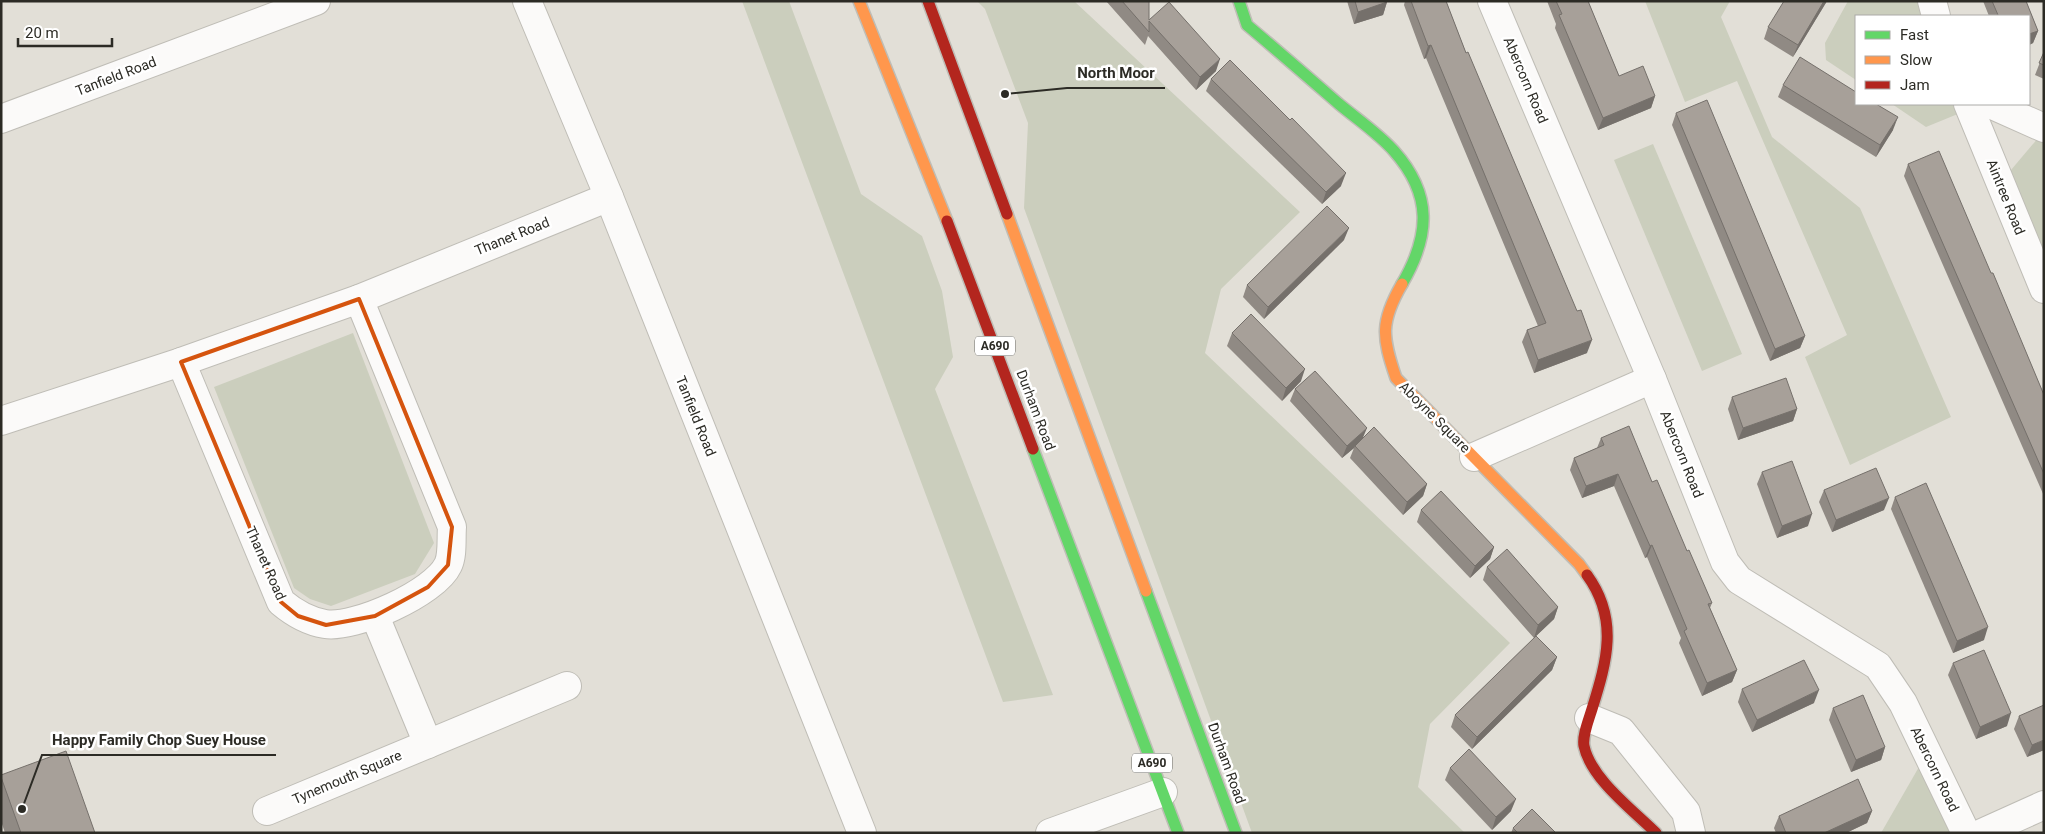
<svg xmlns="http://www.w3.org/2000/svg" width="2045" height="834" font-family="Roboto,sans-serif">
<rect width="100%" height="100%" fill="#e2dfd7"/>
<g fill="#cbcebd">
<polygon points="742,1 789,1 861,194 922,236 942,291 953,357 935,389 1053,695 1003,702"/>
<polygon points="977,1 1074,1 1300,212 1221,289 1205,353 1510,643 1430,724 1418,787 1465,833 1252,833 1024,208 1028,123 985,9"/>
<polygon points="1645,1 1730,1 1721,17 1772,137 1860,208 1951,417 1850,465 1805,357 1847,335 1737,81 1685,102"/>
<polygon points="1848,1 1932,1 1936,16 1856,16 1856,80 1826,60 1825,43"/>
<polygon points="1892,104 1968,104 1970,109 1926,127"/>
<polygon points="2044,131 2044,289 2000,183"/>
<polygon points="1653,144 1742,354 1702,371 1614,160"/>
<polygon points="353,333 434,543 415,574 331,606 310,599 294,588 214,387"/>
<polygon points="1927,753 1966,833 1881,833"/>
</g>
<g fill="none" stroke-linecap="round" stroke-linejoin="round">
<g stroke="#bfbdb6" stroke-width="30">
<g id="street">
<polyline points="527,1 609,197 862,833"/>
<polyline points="1492,1 1652,379 1725,562 1739,580 1878,666 1903,703 1966,833"/>
<polyline points="1932,1 1936,16"/>
<polyline points="1968,104 2044,289"/>
<polyline points="1990,104 2044,128"/>
<polyline points="1,119 316,1"/>
<path d="M181,362L281,602C294,613 307,621 325,624C354,629 435,593 448,565C453,555 451,538 452,527L359,299"/>
<polyline points="1,421 181,362 359,299 609,197"/>
<polyline points="1474,457 1652,379"/>
<polyline points="375,616 428,744"/>
<polyline points="1589,718 1621,731 1686,812 1691,833"/>
<polyline points="267,811 567,686"/>
<polyline points="1050,833 1163,792"/>
<polyline points="1982,833 2044,805"/>
</g>
</g>
<g stroke="#bfbdb6" stroke-width="14">
<g id="fast">
<path d="M1239,1L1247,25C1278,51 1309,78 1339,104C1357,119 1379,134 1394,151C1433,195 1430,236 1402,284"/>
<polyline points="1033,449 1178,833"/>
<polyline points="1146,591 1236,833"/>
</g>
</g>
<g stroke="#bfbdb6" stroke-width="14">
<g id="slow">
<polyline points="859,1 947,221"/>
<polyline points="1007,214 1146,591"/>
<path d="M1402,284C1380,322 1382,337 1396,378L1579,564L1587,575"/>
</g>
</g>
<g stroke="#bfbdb6" stroke-width="14">
<g id="jam">
<polyline points="928,1 1007,214"/>
<polyline points="947,221 1033,449"/>
<path d="M1587,575C1619,619 1607,661 1592,709C1589,719 1582,736 1584,746C1591,779 1633,810 1656,833"/>
</g>
</g>
<use href="#street" stroke="#fbfaf9" stroke-width="28"/>
<use href="#fast" stroke="#63d668" stroke-width="11"/>
<use href="#slow" stroke="#ff974d" stroke-width="11"/>
<use href="#jam" stroke="#b3261e" stroke-width="11"/>
</g>
<g fill="#908a84">
<polygon points="1106,1 1149,1 1149,20 1216,71 1196,90 1148,36 1145,45"/>
<polygon points="1347,1 1387,1 1387,2 1383,15 1354,24"/>
<polygon points="1405,1 1446,1 1466,53 1587,353 1534,373 1522,342 1527,330 1538,326 1426,58 1424,59 1404,5"/>
<polygon points="1547,1 1588,1 1619,76 1655,96 1651,108 1598,130 1555,28 1556,24"/>
<polygon points="1827,1 1793,57 1764,39 1768,27"/>
<polygon points="1983,1 2026,1 2038,31 2033,43 2029,45 2029,16 1989,16"/>
<polygon points="2044,52 2044,79 2035,75"/>
<polygon points="1211,79 1341,186 1322,204 1206,91"/>
<polygon points="1783,85 1893,130 1876,157 1778,97"/>
<polygon points="1676,113 1805,336 1800,348 1770,361 1672,125"/>
<polygon points="1908,164 1991,273 2044,395 2044,496 1904,176"/>
<polygon points="1344,240 1264,319 1243,297 1247,285"/>
<polygon points="1232,333 1301,381 1282,401 1227,346"/>
<polygon points="1295,389 1363,437 1427,484 1423,496 1403,515 1350,458 1354,448 1342,458 1290,401"/>
<polygon points="1732,397 1797,409 1793,421 1738,440 1728,409"/>
<polygon points="1601,438 1652,482 1687,551 1712,603 1710,608 1737,670 1732,682 1702,696 1679,643 1681,638 1647,557 1645,558 1614,486 1582,498 1570,470 1574,458 1597,448"/>
<polygon points="1762,472 1808,526 1777,538 1757,484"/>
<polygon points="1824,490 1884,510 1832,532 1819,502"/>
<polygon points="1895,497 1984,640 1953,653 1891,509"/>
<polygon points="1421,510 1494,547 1490,559 1470,578 1417,522"/>
<polygon points="1487,567 1558,607 1554,619 1536,636 1557,657 1552,670 1472,749 1451,727 1455,715 1534,638 1483,580"/>
<polygon points="1953,663 2007,726 1976,739 1948,675"/>
<polygon points="1742,689 1814,703 1752,732 1738,702"/>
<polygon points="1833,708 1885,747 1881,760 1851,772 1829,720"/>
<polygon points="2019,716 2044,750 2027,757 2014,729"/>
<polygon points="1450,768 1511,811 1492,830 1445,780"/>
<polygon points="1,775 95,833 5,833 1,821"/>
<polygon points="1872,811 1867,823 1846,833 1776,833 1774,828 1779,816"/>
<polygon points="1513,828 1556,833 1511,833"/>
</g>
<g fill="#75706b">
<polygon points="1824,1 1827,1 1793,57 1798,45"/>
<polygon points="1387,2 1383,15 1354,24 1358,12"/>
<polygon points="2038,31 2033,43 2029,45 2029,34"/>
<polygon points="1431,45 1426,58 1424,59 1428,46"/>
<polygon points="1220,59 1216,71 1196,90 1200,77"/>
<polygon points="1655,96 1651,108 1598,130 1603,118"/>
<polygon points="1898,117 1893,130 1876,157 1880,145"/>
<polygon points="1346,173 1341,186 1322,204 1326,192"/>
<polygon points="1349,228 1344,240 1264,319 1268,307"/>
<polygon points="1805,336 1800,348 1770,361 1775,349"/>
<polygon points="1592,340 1587,353 1534,373 1538,360"/>
<polygon points="1305,369 1301,381 1282,401 1286,388"/>
<polygon points="1797,409 1793,421 1738,440 1743,428"/>
<polygon points="1367,428 1362,440 1355,446 1354,448 1342,458 1347,446"/>
<polygon points="1618,474 1614,486 1582,498 1586,486"/>
<polygon points="1427,484 1423,496 1403,515 1407,502"/>
<polygon points="1889,498 1884,510 1832,532 1836,520"/>
<polygon points="1812,514 1808,526 1777,538 1782,526"/>
<polygon points="1652,545 1647,557 1645,558 1650,546"/>
<polygon points="1494,547 1490,559 1470,578 1475,566"/>
<polygon points="1558,607 1554,619 1534,638 1538,625"/>
<polygon points="1988,627 1984,640 1953,653 1957,641"/>
<polygon points="1557,657 1552,670 1472,749 1477,737"/>
<polygon points="1737,670 1732,682 1702,696 1707,683"/>
<polygon points="1819,690 1814,703 1752,732 1757,720"/>
<polygon points="2011,713 2007,726 1976,739 1980,727"/>
<polygon points="2044,740 2044,750 2027,757 2032,745"/>
<polygon points="1885,747 1881,760 1851,772 1856,760"/>
<polygon points="1516,799 1511,811 1492,830 1496,817"/>
<polygon points="1872,811 1867,823 1846,833 1824,833"/>
</g>
<g fill="#a7a099" stroke="#75706b">
<polygon points="1122,1 1149,1 1149,20 1169,2 1220,59 1200,77 1149,21 1149,32"/>
<polygon points="1355,1 1387,1 1387,2 1358,12"/>
<polygon points="1411,1 1446,1 1466,53 1468,52 1577,311 1581,310 1592,340 1538,360 1527,330 1546,323 1431,45 1428,46"/>
<polygon points="1556,1 1588,1 1619,76 1643,66 1655,96 1603,118 1559,15 1562,14"/>
<polygon points="1784,1 1824,1 1798,45 1768,27"/>
<polygon points="1992,1 2026,1 2038,31 2029,34 2029,16 1994,16 1998,15"/>
<polygon points="2044,52 2044,65 2039,63"/>
<polygon points="1800,57 1856,92 1856,104 1876,104 1898,117 1880,145 1783,85"/>
<polygon points="1230,60 1290,120 1292,118 1346,173 1326,192 1211,79"/>
<polygon points="1707,100 1805,336 1775,349 1676,113"/>
<polygon points="1939,151 1991,273 1993,273 2044,395 2044,474 1908,164"/>
<polygon points="1327,206 1349,228 1268,307 1247,285"/>
<polygon points="1251,314 1305,369 1286,388 1232,333"/>
<polygon points="1315,371 1367,428 1347,446 1295,389"/>
<polygon points="1786,378 1797,409 1743,428 1732,397"/>
<polygon points="1629,426 1652,482 1657,480 1687,551 1689,550 1712,603 1708,604 1737,670 1707,683 1684,631 1687,629 1652,545 1650,546 1618,474 1586,486 1574,458 1604,445 1601,438"/>
<polygon points="1374,427 1427,484 1407,502 1355,446"/>
<polygon points="1792,461 1812,514 1782,526 1762,472"/>
<polygon points="1876,468 1889,498 1836,520 1824,490"/>
<polygon points="1926,483 1988,627 1957,641 1895,497"/>
<polygon points="1441,491 1494,547 1475,566 1421,510"/>
<polygon points="1507,549 1558,607 1538,625 1487,567"/>
<polygon points="1536,636 1557,657 1477,737 1455,715"/>
<polygon points="1984,650 2011,713 1980,727 1953,663"/>
<polygon points="1804,660 1819,690 1757,720 1742,689"/>
<polygon points="1863,695 1885,747 1856,760 1833,708"/>
<polygon points="2044,705 2044,740 2032,745 2019,716"/>
<polygon points="1469,749 1516,799 1496,817 1450,768"/>
<polygon points="66,751 95,833 21,833 1,777 1,775"/>
<polygon points="1858,779 1872,811 1824,833 1786,833 1779,816"/>
<polygon points="1532,809 1556,833 1518,833 1513,828"/>
</g>
<path fill="none" stroke="#d5540e" stroke-width="4" stroke-linejoin="round" d="M359,299L452,527L448,565L428,587L375,616L326,625L298,616L281,602L181,362Z"/>
<g text-anchor="middle" dominant-baseline="central" stroke-width="5" stroke-linejoin="round" paint-order="stroke">
<g fill="#fff" stroke="#6b6b66" stroke-width="1">
<rect x="975" y="336.5" width="40" height="19" rx="4"/>
<rect x="1132" y="753.5" width="40" height="19" rx="4"/>
</g>
<g font-size="12" font-weight="bold" fill="#2c2b25">
<text x="995" y="346">A690</text>
<text x="1152" y="763">A690</text>
</g>
<g font-size="14" fill="#2c2b25" stroke="#fff">
<text transform="translate(116 76) rotate(-21)">Tanfield Road</text>
<text transform="translate(1526 80) rotate(67)">Abercorn Road</text>
<text transform="translate(2006 197) rotate(68)">Aintree Road</text>
<text transform="translate(512 236) rotate(-22)">Thanet Road</text>
<text transform="translate(1036 410) rotate(69)">Durham Road</text>
<text transform="translate(696 416) rotate(68)">Tanfield Road</text>
<text transform="translate(1435 417) rotate(45)">Aboyne Square</text>
<text transform="translate(1682 454) rotate(68)">Abercorn Road</text>
<text transform="translate(266 563) rotate(66)">Thanet Road</text>
<text transform="translate(1227 763) rotate(70)">Durham Road</text>
<text transform="translate(1935 769) rotate(64)">Abercorn Road</text>
<text transform="translate(347 777) rotate(-23)">Tynemouth Square</text>
</g>
</g>
<path fill="none" stroke="#2c2b25" stroke-width="2" d="M1005 94L1067 88H1165M22 809L42 755H276"/>
<g fill="#2c2b25" stroke="#fff" stroke-width="2">
<circle cx="1005" cy="94" r="5"/>
<circle cx="22" cy="809" r="5"/>
</g>
<g font-size="15" text-anchor="middle" font-weight="bold" fill="#2c2b25" stroke="#fff" stroke-width="5" stroke-linejoin="round" paint-order="stroke">
<text x="1116" y="78">North Moor</text>
<text x="159" y="745">Happy Family Chop Suey House</text>
</g>
<rect width="2045" height="834" fill="none" stroke="#2c2b25" stroke-width="5"/>
<rect x="1855" y="15" width="175" height="90" fill="#ffffff" stroke="#abaaa8"/>
<rect x="1865" y="31" width="25" height="8" fill="#63d668" stroke="#abaaa8"/>
<text x="1900" y="40" font-size="15" fill="#2c2b25">Fast</text>
<rect x="1865" y="56" width="25" height="8" fill="#ff974d" stroke="#abaaa8"/>
<text x="1900" y="65" font-size="15" fill="#2c2b25">Slow</text>
<rect x="1865" y="81" width="25" height="8" fill="#b3261e" stroke="#abaaa8"/>
<text x="1900" y="90" font-size="15" fill="#2c2b25">Jam</text>
<path d="M18 38v8h94v-8" fill="none" stroke="#2c2b25" stroke-width="2.5"/>
<text x="25" y="38" font-size="15" fill="#2c2b25" stroke="#ffffff" stroke-width="4" paint-order="stroke">20 m</text>
</svg>
